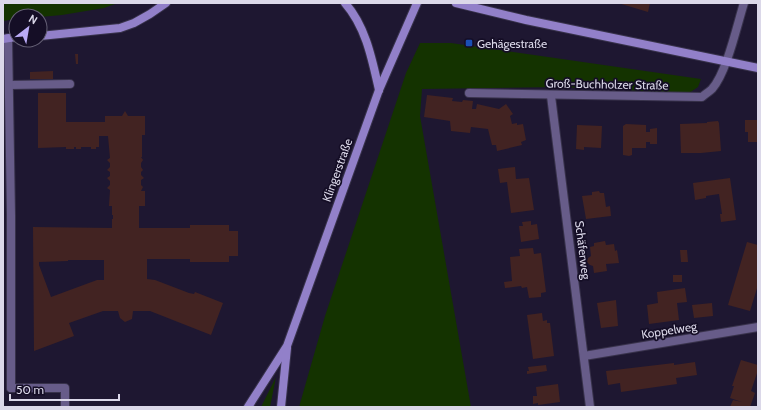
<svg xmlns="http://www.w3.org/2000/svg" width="761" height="410" font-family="Cabin,sans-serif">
<rect width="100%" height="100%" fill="#1e1731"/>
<g fill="#143300">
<polygon points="3,3 118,3 104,8 62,15 40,17 16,16 16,19 3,21"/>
<polygon points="420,43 451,43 701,79 698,87 689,93 559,87 422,89 420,116 471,407 299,407 325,316 406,73"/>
<polygon points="276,377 270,407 261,407"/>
</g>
<g fill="#422322" fill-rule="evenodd">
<polygon points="618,3 650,3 648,12"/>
<polygon points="75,54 78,54 78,64 76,64"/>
<polygon points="53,71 53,79 30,79 30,72"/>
<path d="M38,93H66V122H105V116H122L125,111L128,116H145V135H142V157H141L143,160L141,163V167L143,170L141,172V175L144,178L141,180V185L143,187L141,191H145V206H139V228H190V225H229V231H238V256H229V262H190V259H147V279L155,280L189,293L194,294L195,292L223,303L211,335L150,311H133L132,319L125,322L120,318L118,311H103L69,323L74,336L34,351L33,227L112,228V219H113V215H112V206H109L110,190L107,188L110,185V181L107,178L110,176V172L107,170L110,167V163L107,160L110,158L108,136H99V147H96V149H91V147H81V149H76V147H74V149H66V147L38,148ZM68,260H104V280H97L51,297L39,265V262L68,261Z"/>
<polygon points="427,95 453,98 452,101 462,102 463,100 473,101 472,109 476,109 477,104 499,109 506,104 513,114 510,116 512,124 517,123 517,125 523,124 526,140 521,142 522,145 497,151 496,145 492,145 488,129 471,127 470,133 451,131 450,121 424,117"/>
<polygon points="745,120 758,120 758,142 748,142 748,132 745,132"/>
<polygon points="718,121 719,123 721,151 701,153 681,153 680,124 707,123 707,122"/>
<polygon points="626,124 646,125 646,132 650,132 650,129 657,128 657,144 650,144 650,142 646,142 646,148 632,148 632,155 629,156 623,155 623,126"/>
<polygon points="577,125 602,126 601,148 584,147 584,150 576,149"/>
<polygon points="515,167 516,179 529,178 534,210 511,213 507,182 500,183 498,169"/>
<polygon points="730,178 736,220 721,222 720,214 722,214 719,194 706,196 706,198 695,200 693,183"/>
<polygon points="599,191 600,193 604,193 606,207 610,206 611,216 586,219 582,196 592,195 592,192"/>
<polygon points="531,221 531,225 537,224 539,239 521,242 519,226 523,226 522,222"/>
<polygon points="605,241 606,245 614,244 615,251 617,250 619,263 606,264 607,271 594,273 593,266 590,265 587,262 588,258 591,256 590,247 594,246 594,243"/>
<polygon points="747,242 758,245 758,285 750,311 728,305"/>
<polygon points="533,248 534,254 541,253 546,292 541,293 541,297 529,298 527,287 522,288 521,286 505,288 504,282 512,281 510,257 520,256 519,249"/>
<polygon points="680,250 687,250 688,262 681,262"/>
<rect x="673" y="275" width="9" height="7"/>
<polygon points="685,288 687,302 677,303 679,320 649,324 647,305 658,303 657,292"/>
<polygon points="616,300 618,326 601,328 597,303"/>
<polygon points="712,303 713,316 694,318 692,305"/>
<polygon points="542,313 543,321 547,320 547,323 550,323 554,356 533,359 527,315"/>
<polygon points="741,360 758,365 758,370 751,391 755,393 750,407 730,407 733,400 742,402 730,398 734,386 732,386"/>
<polygon points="695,362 697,375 676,378 677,384 621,392 620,383 608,385 606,371 674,363 674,365"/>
<polygon points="546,365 547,371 527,374 527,371 529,371 528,367"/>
<polygon points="558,384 560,402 538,405 538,403 533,404 533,396 537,396 536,387"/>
</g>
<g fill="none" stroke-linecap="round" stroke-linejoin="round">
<g stroke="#38324b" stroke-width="10">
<g id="lane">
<polyline points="9,85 70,84"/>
<polyline points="11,388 65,388 65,407"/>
</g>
</g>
<g stroke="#38324b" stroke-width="10">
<g id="street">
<polyline points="8,38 11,215 11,388"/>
<path d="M469,93L702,97C705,94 709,92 712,89C727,72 737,25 744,3"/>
<polyline points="551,96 590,407"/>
<polyline points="584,356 758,327"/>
</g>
</g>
<g stroke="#38324b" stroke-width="10">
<g id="secondary">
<path d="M345,3C366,27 372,59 379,90"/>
<polyline points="456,3 526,20 758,68"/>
<polyline points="40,36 120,28 134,23 150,14 166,3"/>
<polyline points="3,39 16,37"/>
<polyline points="248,407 287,346 379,90 417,3"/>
<polyline points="281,407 287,348"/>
</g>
</g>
<use href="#lane" stroke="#675c89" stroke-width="8"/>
<use href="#street" stroke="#675c89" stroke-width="8"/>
<use href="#secondary" stroke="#9280c9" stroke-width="8"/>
</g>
<rect fill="#1a4fb4" stroke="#150e26" stroke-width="1.5" x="465" y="39" width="8" height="8" rx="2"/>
<g text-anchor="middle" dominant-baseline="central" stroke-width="3.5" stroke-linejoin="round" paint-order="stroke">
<g font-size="12" fill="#dbd8e9" stroke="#150e26" text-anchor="start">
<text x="477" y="43">Gehägestraße</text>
</g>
<g font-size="12" fill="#dbd8e9" stroke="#150e26">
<text transform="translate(607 84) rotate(1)">Groß-Buchholzer Straße</text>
<text transform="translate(337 170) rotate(-70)">Klingerstraße</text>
<text transform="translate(583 250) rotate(83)">Schäferweg</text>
<text transform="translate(669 330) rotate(-9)">Koppelweg</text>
</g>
</g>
<rect width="761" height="410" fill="none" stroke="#dbd8e9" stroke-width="8"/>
<g transform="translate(28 28) rotate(31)"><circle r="19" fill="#150e26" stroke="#645f74"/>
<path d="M0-3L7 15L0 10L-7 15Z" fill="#baaaf6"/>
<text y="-6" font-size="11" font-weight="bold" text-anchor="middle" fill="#dbd8e9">N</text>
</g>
<path d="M10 394v6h109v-6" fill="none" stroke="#dbd8e9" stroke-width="2"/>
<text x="16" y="394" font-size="12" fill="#dbd8e9" stroke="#150e26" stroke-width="3" paint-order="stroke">50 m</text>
</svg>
